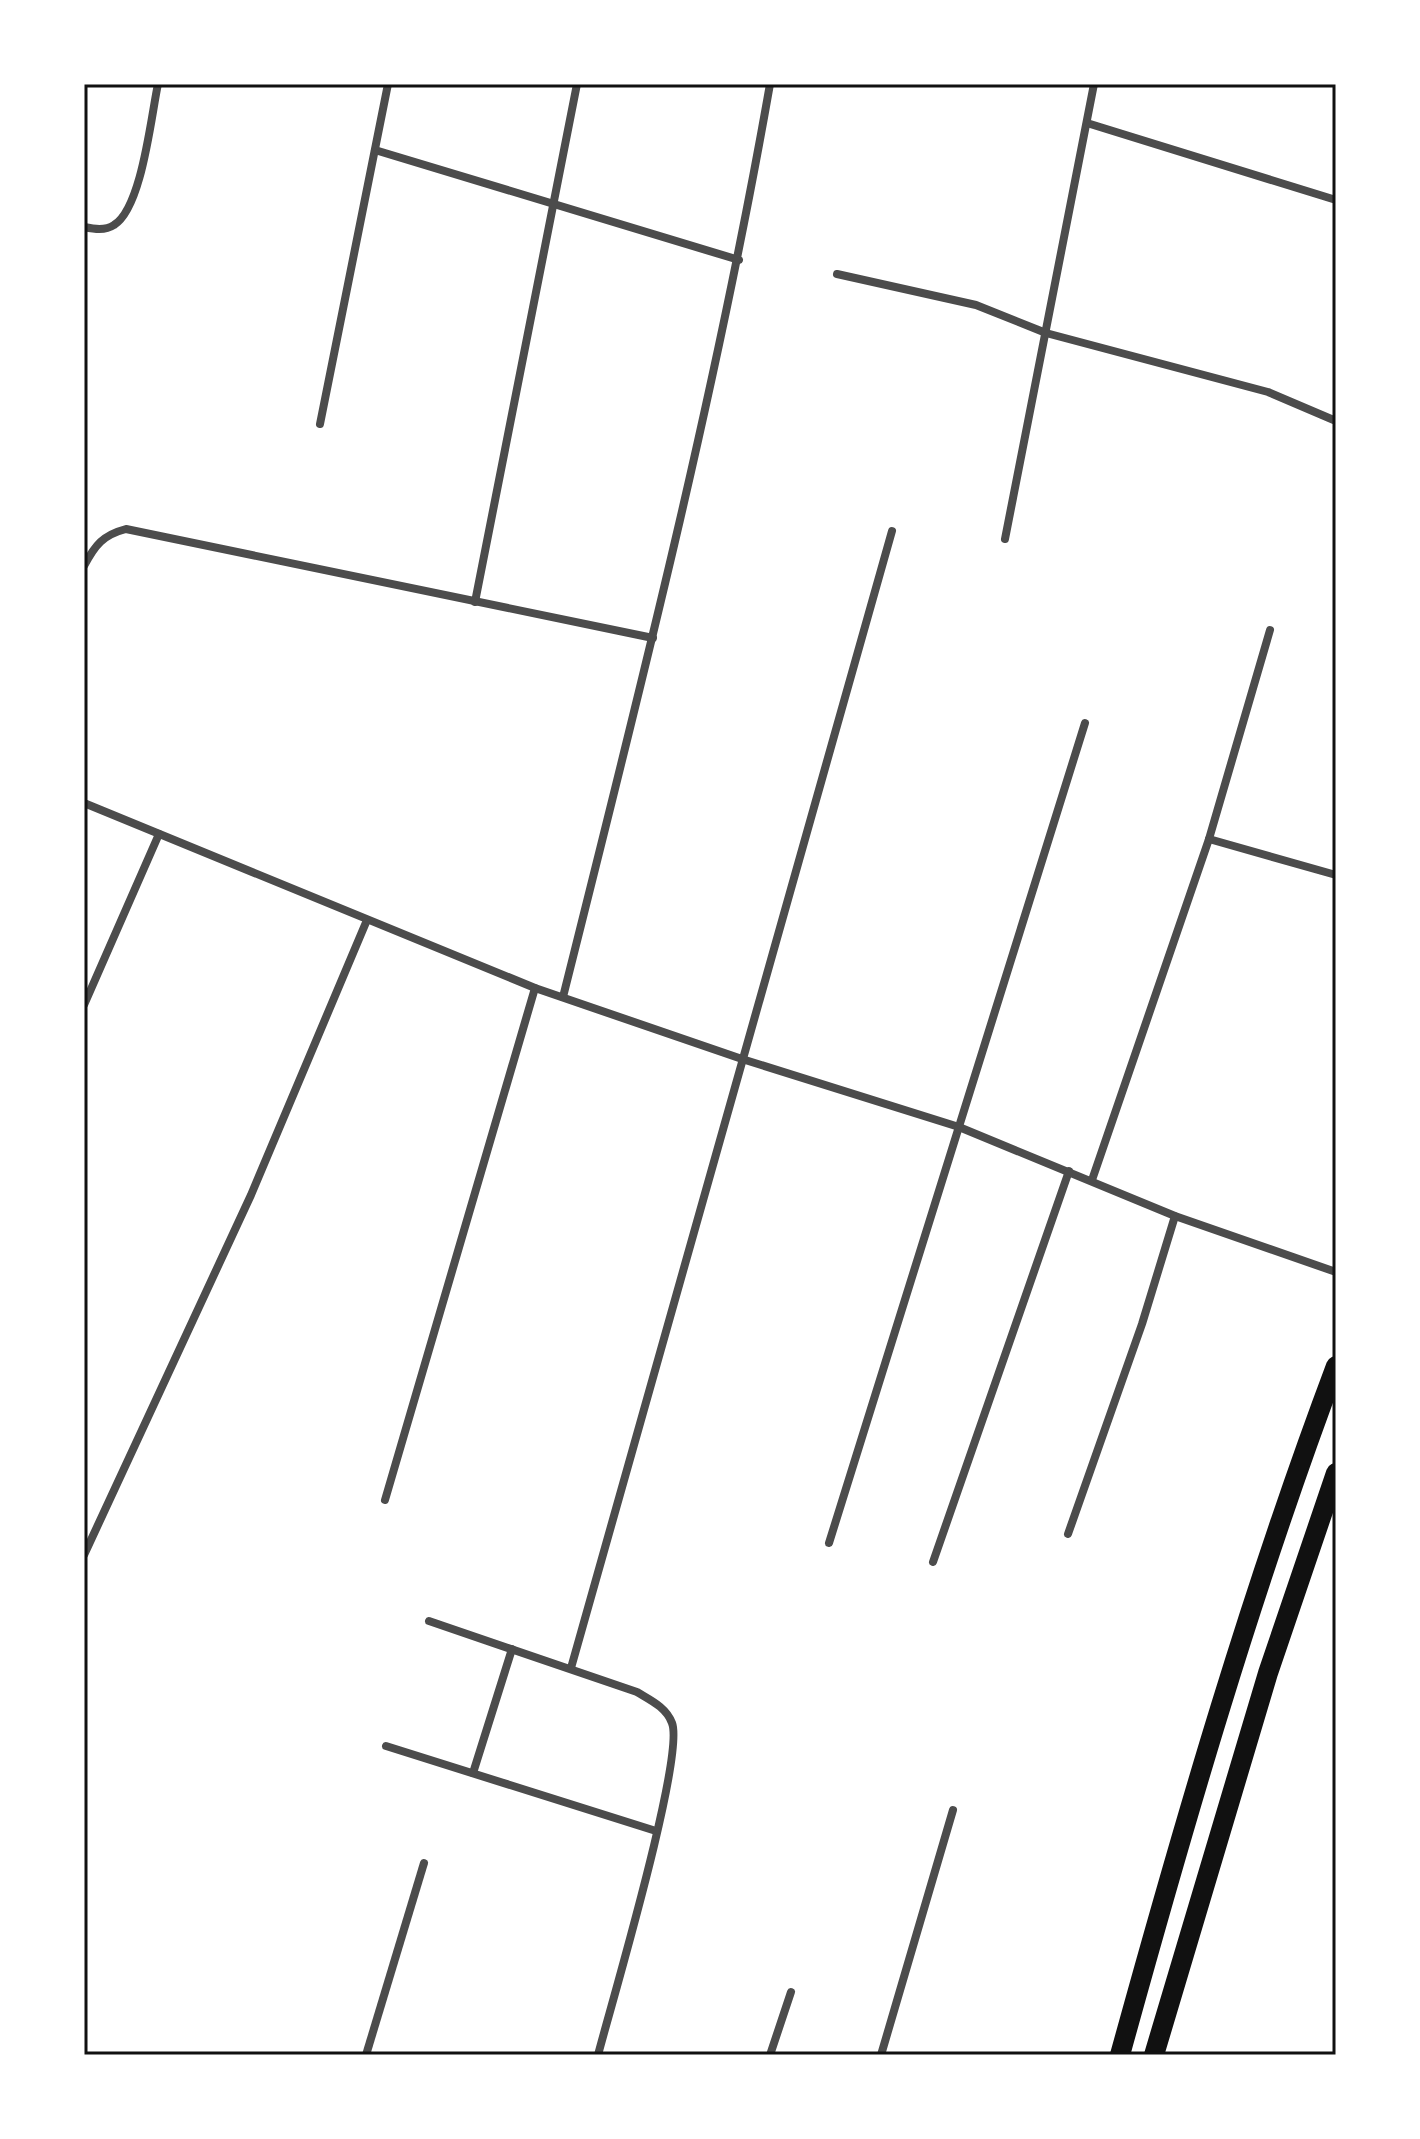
<svg xmlns="http://www.w3.org/2000/svg" width="1420" height="2139" font-family="Lora,serif">
<rect width="100%" height="100%" fill="#fff"/>
<g fill="none" stroke-linecap="round" stroke-linejoin="round">
<g stroke="#4c4c4c" stroke-width="8">
<polyline points="1087,123 1336,200"/>
<polyline points="375,150 739,260"/>
<path d="M84,227C94,229 105,231 114,225C142,208 151,116 158,84"/>
<polyline points="837,274 976,305 1046,333 1268,392 1336,421"/>
<polyline points="320,424 388,84"/>
<polyline points="1005,539 1094,84"/>
<path d="M84,566C95,545 103,535 126,529L653,638"/>
<polyline points="475,602 577,84"/>
<polyline points="84,803 535,988 742,1059 959,1127 1175,1216 1336,1272"/>
<polyline points="1209,839 1336,875"/>
<path d="M563,997C639,694 716,392 770,84"/>
<polyline points="84,1005 159,834"/>
<polyline points="1092,1180 1209,839 1270,630"/>
<polyline points="385,1500 535,988"/>
<polyline points="1068,1534 1142,1324 1175,1216"/>
<polyline points="829,1543 1085,723"/>
<polyline points="84,1555 251,1195 367,920"/>
<polyline points="933,1562 1069,1171"/>
<path d="M429,1621L637,1692C650,1700 666,1707 672,1723C685,1757 611,2005 598,2055"/>
<polyline points="571,1668 892,531"/>
<polyline points="386,1746 656,1831"/>
<polyline points="473,1773 512,1649"/>
<polyline points="366,2055 424,1863"/>
<polyline points="770,2055 791,1992"/>
<polyline points="881,2055 953,1810"/>
</g>
<g stroke="#111" stroke-width="20">
<path d="M1120,2055C1184,1823 1251,1592 1336,1366"/>
<polyline points="1154,2055 1268,1673 1336,1473"/>
</g>
</g>
<rect width="1420" height="2139" fill="none" stroke="#ffffff" stroke-width="172"/>
<rect x="86" y="86" width="1248" height="1967" fill="none" stroke="#111" stroke-width="3"/>
</svg>
